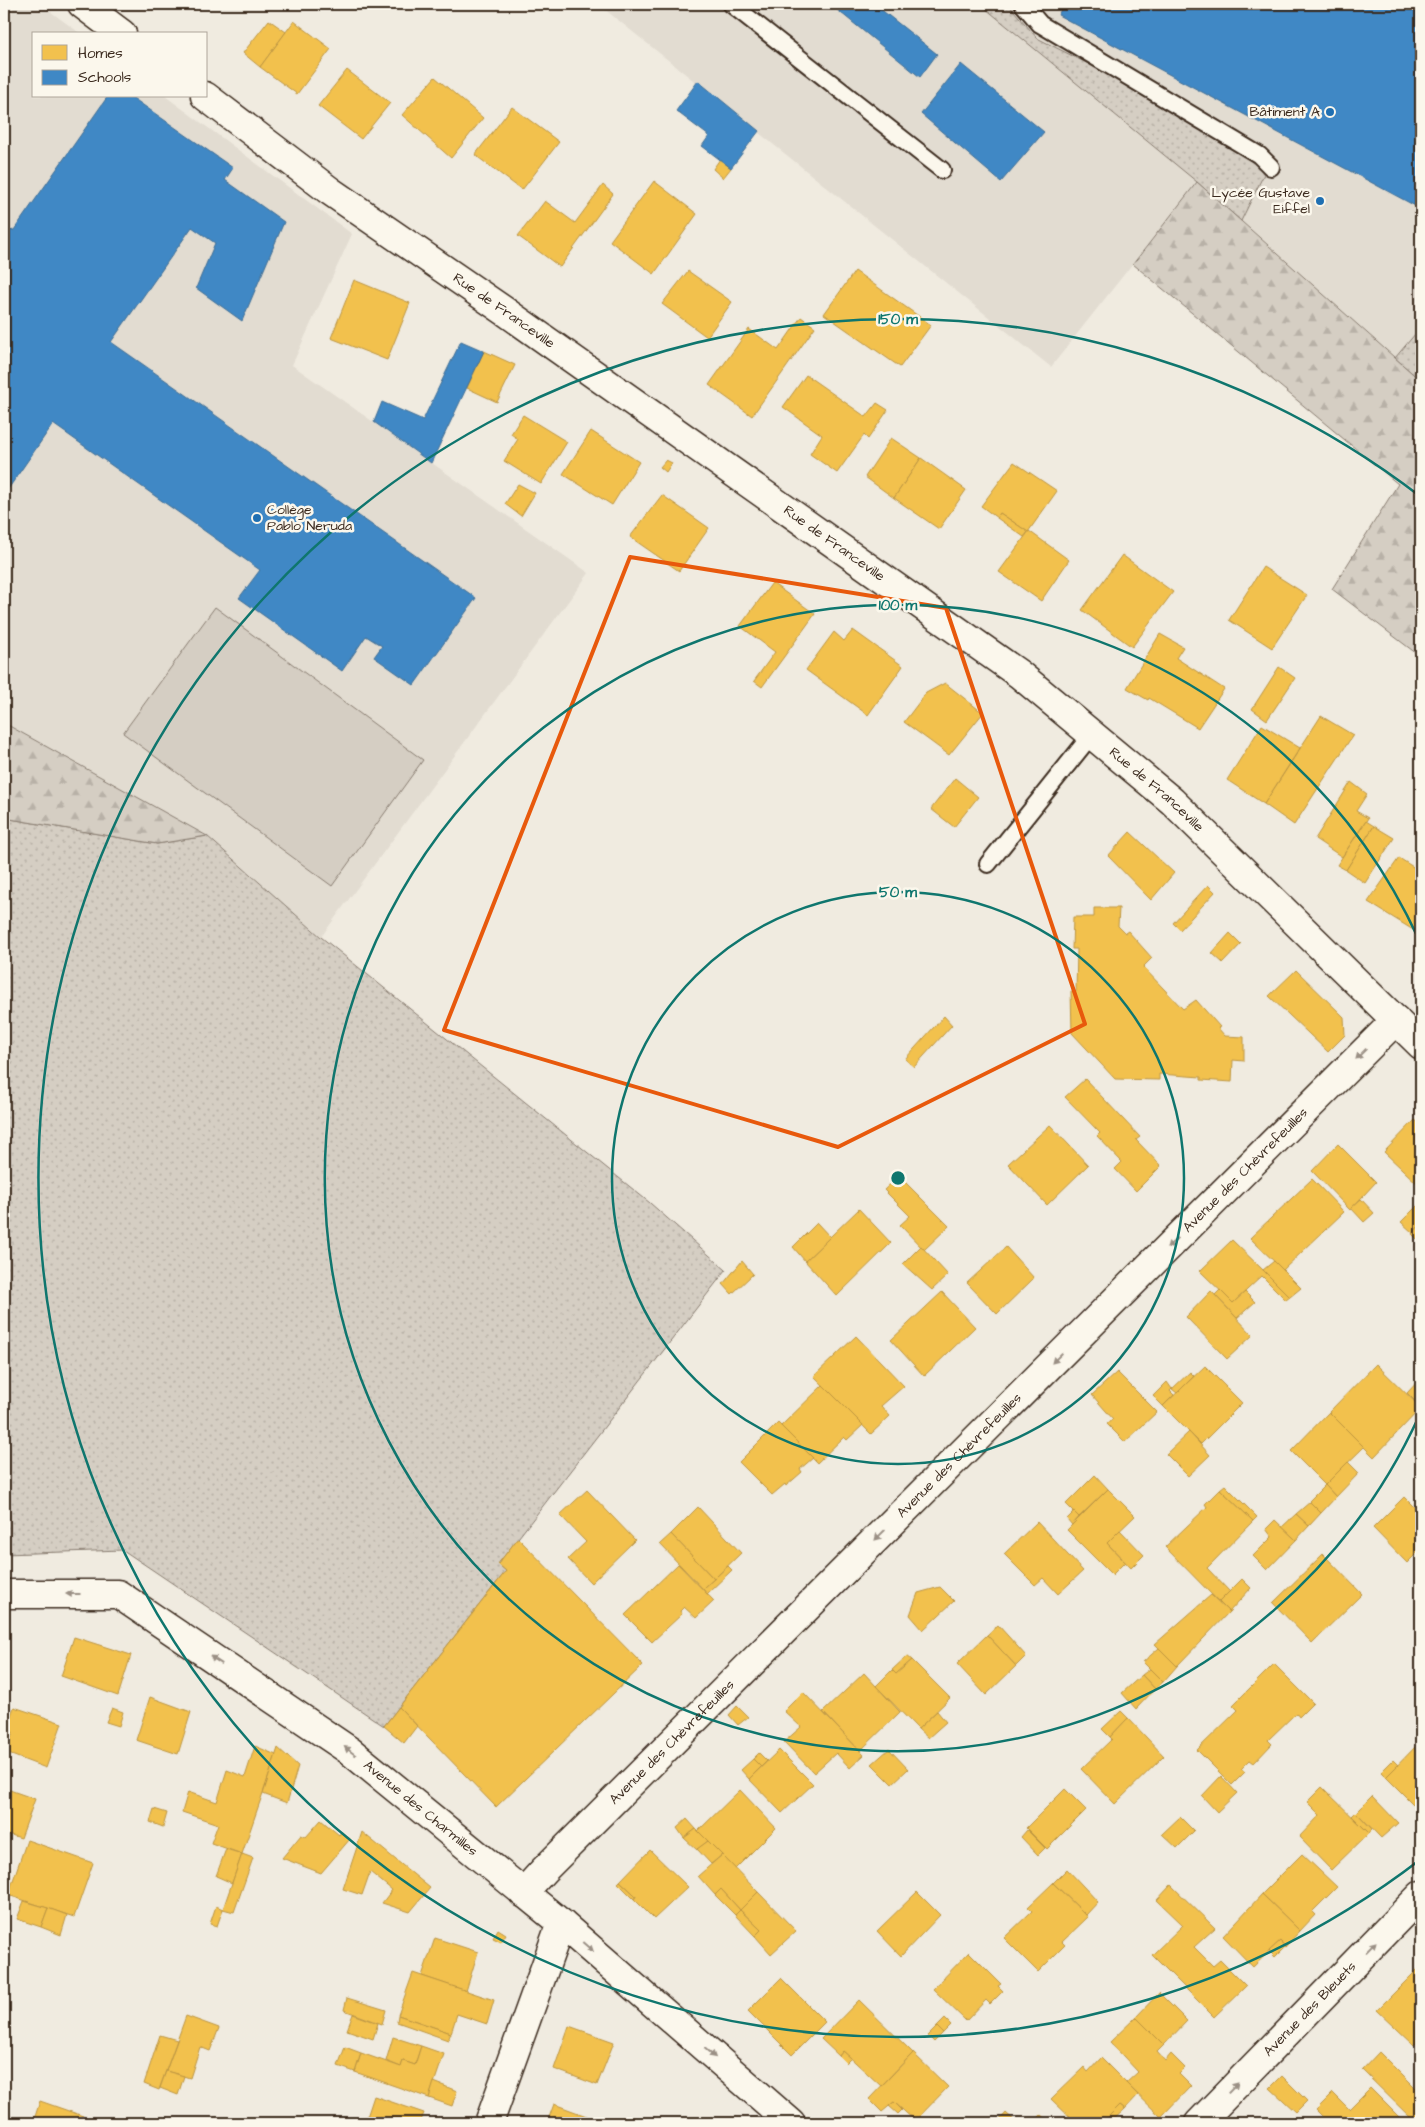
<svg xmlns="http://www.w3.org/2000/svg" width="1425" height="2127" font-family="'Architects Daughter',sans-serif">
<defs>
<pattern id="grass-dots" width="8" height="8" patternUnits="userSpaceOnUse" patternTransform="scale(1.25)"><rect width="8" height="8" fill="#d5cec3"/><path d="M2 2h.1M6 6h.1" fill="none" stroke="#b8b1a7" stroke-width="1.8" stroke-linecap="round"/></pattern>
<pattern id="forest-firs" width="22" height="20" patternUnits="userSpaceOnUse" patternTransform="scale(1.25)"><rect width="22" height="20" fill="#d5cec3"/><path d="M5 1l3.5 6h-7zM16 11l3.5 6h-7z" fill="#b8b1a7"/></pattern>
</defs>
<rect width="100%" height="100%" fill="#f0ebe0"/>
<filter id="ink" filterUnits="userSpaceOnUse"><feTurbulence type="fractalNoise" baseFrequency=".02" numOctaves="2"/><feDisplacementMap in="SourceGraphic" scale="10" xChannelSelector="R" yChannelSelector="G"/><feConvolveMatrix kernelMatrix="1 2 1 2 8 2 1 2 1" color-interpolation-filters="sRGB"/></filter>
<g filter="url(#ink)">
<g fill="#e2dcd1">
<polygon points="15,4 40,4 81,34 34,34 34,96 165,96 352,234 292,365 589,573 321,937 207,836 4,723 4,30"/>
<polygon points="598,4 1421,4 1421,381 1197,182 1051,367"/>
</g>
<g fill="url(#grass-dots)" stroke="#887c70">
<polygon points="980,4 1008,4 1037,38 1126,83 1266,170 1241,221 1197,182"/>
<polygon points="1416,333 1421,336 1421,381 1395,358"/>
<polygon points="4,818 157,844 207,836 321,937 650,1203 726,1270 498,1564 506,1571 384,1726 123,1550 4,1554"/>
</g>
<g fill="url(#forest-firs)" stroke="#887c70">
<polygon points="1197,182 1421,381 1421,657 1332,589 1398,484 1133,264"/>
<polygon points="4,723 207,836 157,844 4,818"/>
</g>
<polygon fill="#d5cec3" stroke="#887c70" points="215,607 423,760 332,886 123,733"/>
<g fill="#f2c14e" stroke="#bb9440">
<polygon points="269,20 286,32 260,67 243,53"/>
<polygon points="294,21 331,49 297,94 260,67"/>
<polygon points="347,70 390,103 361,139 318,106"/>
<polygon points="435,77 483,118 451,158 402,115"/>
<polygon points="512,107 559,142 522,190 475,155"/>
<polygon points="720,159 731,168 723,178 713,169"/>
<polygon points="654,181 697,214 654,274 610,241"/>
<polygon points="603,185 613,194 560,267 518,236 545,201 575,223"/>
<polygon points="688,271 732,302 707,337 662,304"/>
<polygon points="855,271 931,325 900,367 824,314"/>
<polygon points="354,280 410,303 387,360 331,338"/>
<polygon points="801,317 815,327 752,416 709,385 749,329 778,350"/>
<polygon points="484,351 515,365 497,402 467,388"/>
<polygon points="806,375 866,417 877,403 888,410 868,439 864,435 837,473 810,454 822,435 783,407"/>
<polygon points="523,415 567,442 541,484 504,461 518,439 511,434"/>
<polygon points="591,431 639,462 612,505 563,474"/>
<polygon points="891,438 921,458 894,498 865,477"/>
<polygon points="921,458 966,490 939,529 894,498"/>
<polygon points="666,460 672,463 666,472 660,467"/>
<polygon points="1014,462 1057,491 1028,532 1000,513 997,518 981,506"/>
<polygon points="518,484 535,493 521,516 505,504"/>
<polygon points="662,495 709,528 679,571 630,537"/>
<polygon points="1000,513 1028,532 1024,537 997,518"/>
<polygon points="1029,531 1069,560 1041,601 999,572"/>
<polygon points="1122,555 1173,592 1132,647 1082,610"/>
<polygon points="1263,567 1307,595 1272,648 1229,620"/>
<polygon points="772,583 815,614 762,687 754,681 775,652 740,626"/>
<polygon points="853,630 903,666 868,715 806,670 834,632 844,641"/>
<polygon points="1160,634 1183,647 1176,658 1224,689 1198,728 1149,698 1148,700 1127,688"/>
<polygon points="1279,667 1295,678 1267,720 1252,709"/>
<polygon points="945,683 983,713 949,755 904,722 926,693"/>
<polygon points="1321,716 1353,735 1294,825 1264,804"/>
<polygon points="1262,725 1300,748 1264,804 1227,780"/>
<polygon points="955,778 978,797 954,827 931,809"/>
<polygon points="1351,782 1367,794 1356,811 1368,818 1342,857 1315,839"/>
<polygon points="1366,821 1374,826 1346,870 1337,865"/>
<polygon points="1374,826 1394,838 1365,883 1346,870"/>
<polygon points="1130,832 1174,873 1151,900 1108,856"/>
<polygon points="1399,858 1421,872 1421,927 1418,933 1368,902"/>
<polygon points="1208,885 1215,892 1180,930 1173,923"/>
<polygon points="1094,908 1119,908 1118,926 1125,933 1128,931 1152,958 1143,967 1183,1009 1196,1000 1220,1027 1218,1028 1225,1036 1244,1037 1244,1061 1233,1060 1232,1082 1201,1080 1201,1077 1159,1074 1159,1080 1115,1079 1072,1033 1071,991 1076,992 1077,949 1072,949 1073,917 1094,917"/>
<polygon points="1230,933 1241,944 1223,963 1212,953"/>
<polygon points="1296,970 1344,1017 1345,1035 1328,1052 1269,996"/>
<polygon points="944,1016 952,1025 914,1067 905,1059"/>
<polygon points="1085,1079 1140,1137 1136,1140 1161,1166 1136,1191 1115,1169 1122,1162 1097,1136 1100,1133 1065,1097"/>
<polygon points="1415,1120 1421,1125 1421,1187 1384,1152"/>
<polygon points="1050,1125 1088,1165 1047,1205 1008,1164"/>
<polygon points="1338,1144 1376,1182 1350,1210 1312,1171"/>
<polygon points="899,1176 949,1226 924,1250 900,1225 910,1216 884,1190"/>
<polygon points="1312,1179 1344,1212 1283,1270 1250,1238"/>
<polygon points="1361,1199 1374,1213 1364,1222 1351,1208"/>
<polygon points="1421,1202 1421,1224 1413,1233 1401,1222"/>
<polygon points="859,1209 891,1243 837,1296 805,1261"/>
<polygon points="817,1223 830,1237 805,1261 793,1247"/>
<polygon points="1421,1224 1421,1243 1412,1234"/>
<polygon points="1232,1240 1263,1270 1290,1297 1286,1300 1262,1276 1233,1303 1200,1271"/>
<polygon points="921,1246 948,1275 932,1290 903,1264"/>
<polygon points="1006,1247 1034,1278 997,1314 967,1283"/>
<polygon points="742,1261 753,1274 732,1294 723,1284"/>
<polygon points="1274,1261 1301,1288 1290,1297 1263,1270"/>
<polygon points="1220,1290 1233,1303 1245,1292 1255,1302 1237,1318 1215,1295"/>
<polygon points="1211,1291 1253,1335 1227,1359 1186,1317"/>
<polygon points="942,1292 975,1327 924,1376 891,1340"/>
<polygon points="856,1336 904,1386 881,1406 890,1416 871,1434 814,1376"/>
<polygon points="1376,1364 1421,1408 1374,1457 1329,1412"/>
<polygon points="1205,1366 1242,1403 1201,1444 1163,1406"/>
<polygon points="1117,1372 1157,1412 1125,1442 1107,1424 1113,1419 1092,1395"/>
<polygon points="1190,1372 1194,1376 1177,1393 1172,1389"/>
<polygon points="1421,1378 1421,1407 1407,1393"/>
<polygon points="1167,1382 1172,1389 1170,1391 1174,1395 1163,1406 1153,1396"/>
<polygon points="823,1385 863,1425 847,1440 844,1437 817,1463 781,1426"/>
<polygon points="1329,1412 1364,1447 1325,1485 1291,1451"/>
<polygon points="778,1423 813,1458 800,1469 802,1472 786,1486 785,1484 772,1495 739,1462"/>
<polygon points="1189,1432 1210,1455 1188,1476 1166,1454"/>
<polygon points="1348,1462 1359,1473 1336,1497 1325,1485"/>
<polygon points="1095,1475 1108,1489 1079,1517 1066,1504"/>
<polygon points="1225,1485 1257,1517 1253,1521 1220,1489"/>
<polygon points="1325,1485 1336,1497 1321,1513 1309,1501"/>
<polygon points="1108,1489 1135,1516 1107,1543 1125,1562 1112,1575 1067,1530"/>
<polygon points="1220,1489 1253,1521 1207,1568 1230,1592 1219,1602 1165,1547 1207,1507 1205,1504"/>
<polygon points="587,1490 635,1540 591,1583 568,1559 586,1542 560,1515"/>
<polygon points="1404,1497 1421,1514 1421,1549 1407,1563 1373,1528"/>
<polygon points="1310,1502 1321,1513 1309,1526 1296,1514"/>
<polygon points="698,1507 741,1553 714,1579 671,1534"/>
<polygon points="1074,1512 1079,1517 1072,1525 1067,1519"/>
<polygon points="1296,1514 1309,1526 1296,1540 1282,1527"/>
<polygon points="1275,1520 1296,1540 1267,1570 1253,1556 1272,1537 1266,1529"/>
<polygon points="1037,1522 1083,1571 1058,1594 1043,1578 1035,1585 1004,1554"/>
<polygon points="1120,1530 1144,1555 1131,1568 1107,1543"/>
<polygon points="671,1534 714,1579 703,1589 660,1544"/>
<polygon points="518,1538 643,1665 496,1807 399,1707 506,1571 498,1564"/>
<polygon points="1323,1554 1362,1594 1312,1643 1273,1603"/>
<polygon points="678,1564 714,1601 696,1618 684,1607 680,1611 682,1614 652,1642 625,1615"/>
<polygon points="728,1566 732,1570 707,1594 703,1589"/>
<polygon points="1242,1579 1251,1588 1229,1612 1219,1602"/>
<polygon points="940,1587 954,1601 923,1630 910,1615 918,1593"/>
<polygon points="1211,1595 1229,1612 1177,1666 1155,1644"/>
<polygon points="998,1625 1026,1656 1016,1666 987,1635"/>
<polygon points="987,1635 1016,1666 986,1695 957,1664"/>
<polygon points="74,1637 131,1655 118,1696 61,1676"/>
<polygon points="1159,1648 1177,1666 1163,1682 1143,1662"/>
<polygon points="907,1656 912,1660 896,1674 892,1670"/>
<polygon points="912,1660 950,1698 918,1729 876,1686 892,1670 896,1674"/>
<polygon points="1274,1664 1313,1703 1299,1717 1296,1713 1268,1740 1272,1744 1254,1763 1250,1760 1241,1769 1245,1772 1232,1785 1197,1750 1238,1710 1233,1705"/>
<polygon points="1150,1669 1163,1682 1155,1689 1142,1675"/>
<polygon points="864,1673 900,1712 860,1751 823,1712"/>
<polygon points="1142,1675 1155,1689 1136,1709 1122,1693"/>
<polygon points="803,1692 864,1755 850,1768 836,1753 814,1773 784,1742 801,1727 784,1711"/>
<polygon points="150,1697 191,1712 178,1754 136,1740"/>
<polygon points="737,1706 748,1717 738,1725 729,1715"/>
<polygon points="14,1707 62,1723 46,1768 6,1753 13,1732 6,1729"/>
<polygon points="399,1707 417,1726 404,1743 384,1726"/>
<polygon points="112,1708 123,1712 119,1726 106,1722"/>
<polygon points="937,1711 946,1722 928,1738 918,1729"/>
<polygon points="1121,1711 1128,1718 1110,1737 1102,1729"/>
<polygon points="1128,1718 1164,1756 1115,1804 1081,1769 1112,1739 1110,1737"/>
<polygon points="1421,1741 1421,1806 1418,1809 1386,1777"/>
<polygon points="255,1746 276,1755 242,1854 211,1843 218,1824 182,1812 188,1792 217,1802 227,1770 245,1777"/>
<polygon points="278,1748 298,1766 287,1803 263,1794"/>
<polygon points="889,1749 908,1769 892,1784 872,1764"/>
<polygon points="779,1750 813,1784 782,1813 749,1779"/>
<polygon points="759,1753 767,1761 761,1767 753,1759"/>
<polygon points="753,1759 761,1767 749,1779 741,1770"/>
<polygon points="1393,1760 1398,1765 1386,1777 1381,1772"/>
<polygon points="1221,1776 1237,1793 1217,1812 1202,1796"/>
<polygon points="1322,1787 1369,1833 1331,1870 1299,1837 1320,1815 1307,1802"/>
<polygon points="4,1788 35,1799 21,1838 4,1833"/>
<polygon points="1065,1789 1086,1810 1047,1849 1026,1828"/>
<polygon points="740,1790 776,1828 735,1869 698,1831"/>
<polygon points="1372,1796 1398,1823 1381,1838 1356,1812"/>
<polygon points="154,1809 167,1813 163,1827 150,1822"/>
<polygon points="1356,1812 1372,1829 1369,1833 1352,1816"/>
<polygon points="1180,1817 1194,1831 1177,1848 1162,1834"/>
<polygon points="687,1819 696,1829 684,1838 677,1828"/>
<polygon points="321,1820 339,1835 341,1832 350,1839 321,1873 282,1858 301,1835 306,1837"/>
<polygon points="696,1829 708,1841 697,1850 684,1838"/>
<polygon points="1027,1830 1045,1848 1038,1855 1021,1837"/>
<polygon points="362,1832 430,1888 410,1912 382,1903 392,1890 370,1872 362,1895 343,1889"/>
<polygon points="27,1840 93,1863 74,1917 8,1895"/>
<polygon points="708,1841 722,1855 711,1864 697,1849"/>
<polygon points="226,1849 242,1854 232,1883 216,1876"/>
<polygon points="650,1850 688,1887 654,1919 634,1899 636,1896 620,1881"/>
<polygon points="242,1854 253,1858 234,1912 223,1909"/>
<polygon points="1302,1854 1337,1887 1312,1912 1315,1915 1300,1931 1262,1894"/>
<polygon points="722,1855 758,1892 740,1910 721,1889 715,1895 698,1876"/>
<polygon points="1067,1869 1098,1902 1086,1915 1053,1883"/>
<polygon points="620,1881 636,1896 634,1899 618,1883"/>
<polygon points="1053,1883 1088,1917 1062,1942 1065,1945 1038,1972 1004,1938 1032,1911 1028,1907"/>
<polygon points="1171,1885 1215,1928 1194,1947 1213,1966 1220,1960 1246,1986 1214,2017 1152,1955 1183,1925 1157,1900"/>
<polygon points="721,1889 740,1910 735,1915 715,1895"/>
<polygon points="758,1892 796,1931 771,1954 755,1936 761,1930 740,1910"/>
<polygon points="917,1892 940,1915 901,1956 877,1931"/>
<polygon points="1262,1894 1300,1931 1285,1947 1280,1941 1253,1967 1223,1936"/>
<polygon points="24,1901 48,1908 41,1927 17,1919"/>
<polygon points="216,1906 223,1909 217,1926 210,1924"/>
<polygon points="48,1908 67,1915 61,1935 41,1927"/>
<polygon points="740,1910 761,1930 755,1936 735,1915"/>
<polygon points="498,1929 506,1934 501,1942 493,1938"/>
<polygon points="435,1938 478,1952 466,1991 422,1976"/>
<polygon points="1280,1941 1285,1947 1275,1957 1269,1951"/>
<polygon points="969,1952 1001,1984 998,1986 1003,1991 990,2004 986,2000 966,2021 933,1989"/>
<polygon points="1418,1969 1421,1973 1421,2038 1414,2045 1377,2010"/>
<polygon points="413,1973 494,2000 487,2024 457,2014 451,2033 398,2015"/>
<polygon points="781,1978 825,2022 792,2055 748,2011"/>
<polygon points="1159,1993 1187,2021 1164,2045 1136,2017"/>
<polygon points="347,1998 386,2010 382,2024 344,2010"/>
<polygon points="859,2000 913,2053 881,2086 843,2051 839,2056 821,2039"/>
<polygon points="353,2014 378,2023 373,2039 347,2030"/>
<polygon points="398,2015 451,2033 448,2040 397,2022"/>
<polygon points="186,2016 219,2028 210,2051 200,2047 190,2078 166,2071"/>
<polygon points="1136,2017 1164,2045 1157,2052 1165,2061 1171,2054 1185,2068 1179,2074 1191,2086 1161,2117 1126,2083 1138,2072 1110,2042"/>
<polygon points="945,2019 951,2025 943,2033 937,2027"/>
<polygon points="569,2026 614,2042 597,2085 554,2069"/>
<polygon points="937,2027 943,2033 934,2042 928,2036"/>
<polygon points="160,2035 177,2040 159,2090 144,2084"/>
<polygon points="393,2037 421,2046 415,2065 403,2061 401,2067 386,2061"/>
<polygon points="421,2046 444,2054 429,2098 355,2072 361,2053 401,2067 403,2061 415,2065"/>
<polygon points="345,2047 361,2053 355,2072 338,2066"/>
<polygon points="843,2051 851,2058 846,2063 839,2056"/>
<polygon points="1379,2052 1421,2094 1421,2118 1416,2123 1362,2070"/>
<polygon points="913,2053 948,2087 915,2121 894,2102 882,2112 869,2099"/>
<polygon points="1101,2058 1138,2095 1125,2109 1120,2105 1102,2123 1076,2123 1051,2099 1084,2067 1088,2072"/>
<polygon points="166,2071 184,2076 178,2095 160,2088"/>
<polygon points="1282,2076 1307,2101 1296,2112 1270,2088"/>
<polygon points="434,2082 457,2091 452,2106 429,2098"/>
<polygon points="1370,2088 1404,2122 1402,2123 1329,2123 1316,2110 1333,2093 1349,2109"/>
<polygon points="374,2096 424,2113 420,2123 365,2123"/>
<polygon points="40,2101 83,2116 81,2123 33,2123"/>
<polygon points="894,2102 902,2110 898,2114 889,2106"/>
<polygon points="554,2104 603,2122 603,2123 547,2123"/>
<polygon points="1120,2105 1125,2109 1110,2123 1106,2119"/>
<polygon points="1006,2113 1017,2123 997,2123"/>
<polygon points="1041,2115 1050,2123 1033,2123"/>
</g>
<g fill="#3f88c5" stroke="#3e6c93">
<polygon points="830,4 874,4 937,54 920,77"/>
<polygon points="1064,4 1421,4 1421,209 1058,15"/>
<polygon points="961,64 1044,132 1001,182 921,114"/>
<polygon points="698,81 759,131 731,168 702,146 709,136 676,111"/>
<polygon points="108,96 130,96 233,168 225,180 284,222 242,321 196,288 215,243 192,227 111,342 476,598 414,685 374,657 382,646 366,636 342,671 239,598 260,570 53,424 4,495 4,232 14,230"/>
<polygon points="461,341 484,351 431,463 374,422 382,402 423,420"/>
</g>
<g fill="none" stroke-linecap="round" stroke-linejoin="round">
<g stroke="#3b2a1e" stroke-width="20">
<g id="lane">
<polyline points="731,4 942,170"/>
<polyline points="1023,4 1040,24 1259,155 1271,167"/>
<polyline points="988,864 1092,734"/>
</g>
</g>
<g stroke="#3b2a1e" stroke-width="31">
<g id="street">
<path id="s1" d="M4,1594H118L350,1751L561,1923L791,2123"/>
<path id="s2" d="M523,1893L544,1870L1396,1020"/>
<polyline points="489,2123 561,1923"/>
<path id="s3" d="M1199,2123L1421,1895"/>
</g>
</g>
<g stroke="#3b2a1e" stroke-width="31">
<g id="secondary">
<polyline points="82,4 122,34"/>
<path id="s4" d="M205,96L330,191L506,312L1019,674L1172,801L1421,1045"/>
</g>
</g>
<use href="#lane" stroke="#fbf7ec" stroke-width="16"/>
<use href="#street" stroke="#fbf7ec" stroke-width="28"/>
<use href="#secondary" stroke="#fbf7ec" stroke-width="28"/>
</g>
<defs><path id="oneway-solid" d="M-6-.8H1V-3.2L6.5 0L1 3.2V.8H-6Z" transform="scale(1.25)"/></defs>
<g fill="#9b9085">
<use href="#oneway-solid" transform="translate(1361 1054) rotate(135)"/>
<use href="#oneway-solid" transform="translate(1172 1243) rotate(135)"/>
<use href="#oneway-solid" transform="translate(1057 1358) rotate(135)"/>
<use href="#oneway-solid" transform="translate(880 1535) rotate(135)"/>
<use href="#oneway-solid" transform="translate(73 1594) rotate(-180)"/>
<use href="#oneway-solid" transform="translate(216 1660) rotate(-146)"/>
<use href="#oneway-solid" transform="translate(350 1751) rotate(-143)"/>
<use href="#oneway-solid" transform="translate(588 1947) rotate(41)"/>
<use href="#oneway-solid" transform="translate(1371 1947) rotate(-46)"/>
<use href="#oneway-solid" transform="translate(710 2053) rotate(41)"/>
<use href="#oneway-solid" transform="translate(1233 2088) rotate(-46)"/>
</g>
</g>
<path fill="none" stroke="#e8590c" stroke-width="4" stroke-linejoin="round" d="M630,557L946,608L1085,1024L838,1147L444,1030Z"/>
<g fill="none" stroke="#0f766e" stroke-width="2.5">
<circle cx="898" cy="1178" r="286"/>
<path d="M1419 1416A573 573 0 1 1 1419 940"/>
<path d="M1421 1859A859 859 0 1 1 1421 497"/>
</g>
<g fill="#1f6fb2" stroke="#fbf7ec" stroke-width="2">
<circle cx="1330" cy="112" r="5"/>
<circle cx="1320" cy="201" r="5"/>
<circle cx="257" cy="518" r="5"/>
</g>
<g text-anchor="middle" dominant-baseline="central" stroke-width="5" stroke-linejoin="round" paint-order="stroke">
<g font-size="14" fill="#3b2a1e" stroke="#fbf7ec" text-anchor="end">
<text x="1320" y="112">Bâtiment A</text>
<text x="1310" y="193">Lycée Gustave<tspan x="1310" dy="16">Eiffel</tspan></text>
<text x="267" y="510" text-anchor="start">Collège<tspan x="267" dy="16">Pablo Neruda</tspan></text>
</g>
<g font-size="14" fill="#3b2a1e" stroke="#fbf7ec">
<text stroke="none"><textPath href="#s4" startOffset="368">Rue de Franceville</textPath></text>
<text stroke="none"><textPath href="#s4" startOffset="772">Rue de Franceville</textPath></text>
<text stroke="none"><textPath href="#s4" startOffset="1178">Rue de Franceville</textPath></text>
<text stroke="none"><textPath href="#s2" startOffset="1022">Avenue des Chèvrefeuilles</textPath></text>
<text stroke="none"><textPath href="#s2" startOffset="618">Avenue des Chèvrefeuilles</textPath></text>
<text stroke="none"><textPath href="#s2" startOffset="212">Avenue des Chèvrefeuilles</textPath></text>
<text stroke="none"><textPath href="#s1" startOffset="485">Avenue des Charmilles</textPath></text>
<text stroke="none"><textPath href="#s3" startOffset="159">Avenue des Bleuets</textPath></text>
</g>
</g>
<circle cx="898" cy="1178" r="8" fill="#0f766e" stroke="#fbf7ec" stroke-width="2.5"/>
<g font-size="15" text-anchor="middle" font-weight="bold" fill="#0f766e" stroke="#fbf7ec" stroke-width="5" stroke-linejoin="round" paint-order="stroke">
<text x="898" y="324">150 m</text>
<text x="898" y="610">100 m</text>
<text x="898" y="897">50 m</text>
</g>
<rect width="1425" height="2127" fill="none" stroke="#fbf7ec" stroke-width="20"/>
<rect x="10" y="10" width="1405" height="2107" fill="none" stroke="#3b2a1e" stroke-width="2" filter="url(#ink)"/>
<rect x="32" y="32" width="175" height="65" fill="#fbf7ec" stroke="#aea59a"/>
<rect x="42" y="45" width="25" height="15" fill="#f2c14e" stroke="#aea59a"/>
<text x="78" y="58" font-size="15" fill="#3b2a1e">Homes</text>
<rect x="42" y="70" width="25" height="15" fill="#3f88c5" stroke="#aea59a"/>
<text x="78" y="82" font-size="15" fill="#3b2a1e">Schools</text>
</svg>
